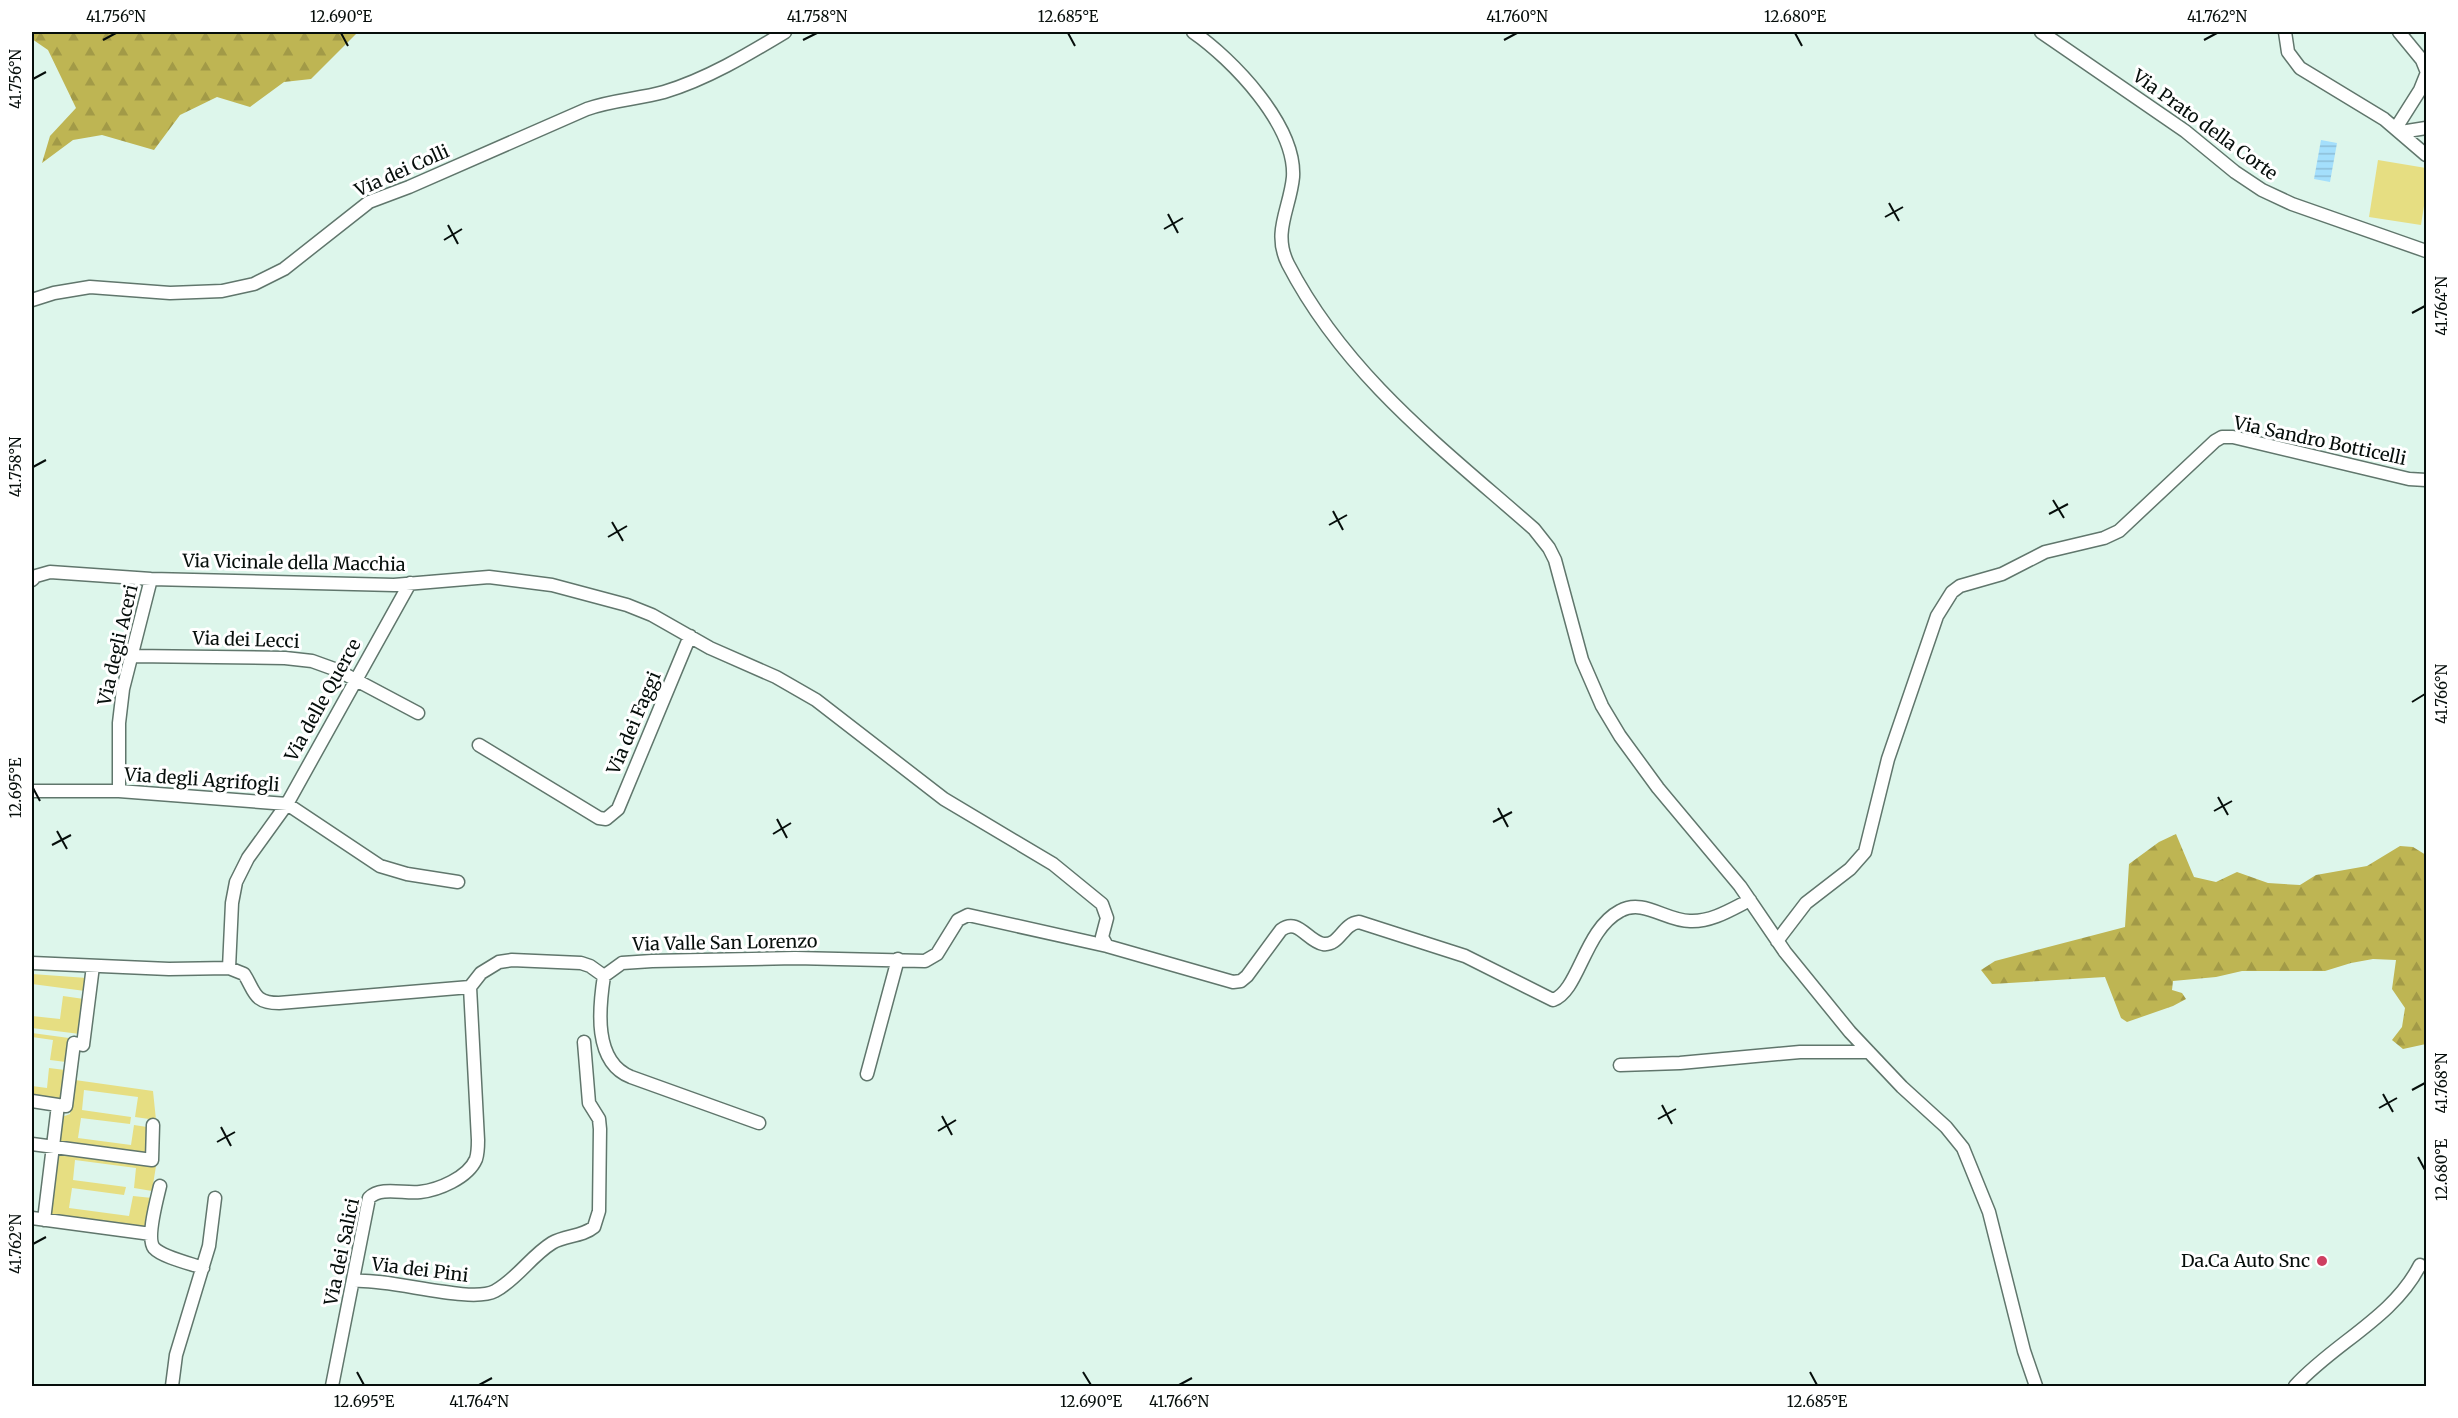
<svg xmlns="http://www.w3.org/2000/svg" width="2458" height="1418" font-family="Merriweather,serif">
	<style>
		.forest { fill: url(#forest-firs) }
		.garden { fill: #e6de82 }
		.water { fill: url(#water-rules) }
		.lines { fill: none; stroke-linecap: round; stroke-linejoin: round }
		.minor-casing { stroke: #60766c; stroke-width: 15 }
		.minor { stroke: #fff; stroke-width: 12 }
		.ticks { fill: none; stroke: #060e0b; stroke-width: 2 }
		.poi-dot { fill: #ce3f61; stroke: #fff; stroke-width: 2 }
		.labels { text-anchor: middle; stroke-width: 6; stroke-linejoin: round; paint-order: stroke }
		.street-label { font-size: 18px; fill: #060e0b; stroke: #fff }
		.poi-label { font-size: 18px; fill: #060e0b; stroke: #fff; text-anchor: end }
		.neatline { fill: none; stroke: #060e0b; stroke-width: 2 }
		.ticks-label { font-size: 15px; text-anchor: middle; fill: #060e0b }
	</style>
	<defs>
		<pattern id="forest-firs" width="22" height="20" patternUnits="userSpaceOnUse" patternTransform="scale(1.5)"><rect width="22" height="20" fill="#beb553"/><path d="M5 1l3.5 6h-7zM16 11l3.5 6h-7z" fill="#a29a47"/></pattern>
		<pattern id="water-rules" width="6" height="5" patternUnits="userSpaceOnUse" patternTransform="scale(1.5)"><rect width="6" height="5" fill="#a4dffc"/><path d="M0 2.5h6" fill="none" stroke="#8cbed7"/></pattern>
	</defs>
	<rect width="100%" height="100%" fill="#ddf6eb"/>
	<path class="forest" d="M 32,32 L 358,32 L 311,79 L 284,82 L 250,107 L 217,97 L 180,115 L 154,150 L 102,135 L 73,140 L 42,163 L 50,136 L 76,108 L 48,50 L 32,39 Z
		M 2176,834 L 2194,877 L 2216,882 L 2237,872 L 2268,883 L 2300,885 L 2316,875 L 2367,866 L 2400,846 L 2413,847 L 2426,855 L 2426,1044 L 2403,1049 L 2392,1040 L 2402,1027 L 2405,1008 L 2392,989 L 2396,960 L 2373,959 L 2351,963 L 2325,971 L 2242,971 L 2216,977 L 2173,981 L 2172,990 L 2182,993 L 2186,999 L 2173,1006 L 2127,1022 L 2121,1018 L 2105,977 L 1992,984 L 1981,970 L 1995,961 L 2125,927 L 2129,864 L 2159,842 Z"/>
	<path class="garden" d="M 2378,160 L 2426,168 L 2426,193 L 2421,225 L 2369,217 Z
		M 32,974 L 87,978 L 85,991 L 32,984 Z
		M 63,996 L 84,999 L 80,1034 L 32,1028 L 32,1016 L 60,1019 Z
		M 32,1033 L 69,1038 L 66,1062 L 50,1060 L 53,1040 L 32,1037 Z
		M 49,1068 L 65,1070 L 61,1100 L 32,1096 L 32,1086 L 47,1088 Z
		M 75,1080 L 153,1091 L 156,1120 L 135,1117 L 138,1097 L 84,1090 L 82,1110 L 131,1117 L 130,1124 L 81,1118 L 78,1138 L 131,1145 L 134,1125 L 147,1127 L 148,1154 L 59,1144 L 62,1117 L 70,1114 Z
		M 58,1153 L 156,1166 L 152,1191 L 134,1188 L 136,1168 L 75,1160 L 73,1180 L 126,1187 L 124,1195 L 72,1188 L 69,1208 L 129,1216 L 133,1196 L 152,1198 L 148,1229 L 50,1216 Z"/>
	<path class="water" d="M 2321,140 L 2337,143 L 2330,182 L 2314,179 Z"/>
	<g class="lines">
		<g class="minor-casing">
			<path id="minor" d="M 1193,32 C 1232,59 1296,125 1293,177 C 1290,209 1272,232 1288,264 C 1346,376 1442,448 1534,529 L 1549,548 L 1555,560 L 1582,660 L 1602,706 L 1620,736 L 1658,788 L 1740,886 L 1785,952 L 1850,1032 L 1902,1087 L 1946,1127 L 1963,1148 L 1989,1212 L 2024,1351 L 2036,1386
				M 2041,32 L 2185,131 L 2235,172 L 2262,190 L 2292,204 L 2426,251
				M 2285,32 L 2288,52 L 2300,68 L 2384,119 L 2426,155
				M 2399,32 L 2422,60 L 2426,70
				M 2396,128 L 2420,90 L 2426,75
				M 2401,132 L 2426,128
				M 32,300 L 54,293 L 90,287 L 170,293 L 222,291 L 254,284 L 284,269 L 369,202 L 409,187 L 587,109 C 612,100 639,99 664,92 C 707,79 747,55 785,32
				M 32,580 L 36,576 L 50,572 L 151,579 L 394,585 L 489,577 L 552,585 L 627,605 L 652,615 L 710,648 L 776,677 L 816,700 L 944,799 L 1053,864 L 1102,904 L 1107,918 L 1102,937 L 1107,946 L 1233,982 L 1241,981 L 1247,976 L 1281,930 C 1298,917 1307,941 1323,944 C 1340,946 1342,924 1359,922 L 1465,956 L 1553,1000 C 1579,991 1584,930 1620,911 C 1643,898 1666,921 1690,921 C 1712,922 1732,909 1750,900
				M 132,656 L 285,658 L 312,661 L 337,670 L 418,713
				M 479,745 L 599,818 L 606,819 L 618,809 L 690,636
				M 32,791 L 119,791 L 287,804 L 380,866 L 407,874 L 458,882
				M 119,791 L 119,723 L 123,689 L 151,579
				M 1777,941 L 1806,903 L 1850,869 L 1865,852 L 1888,759 L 1937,616 L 1952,592 L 1960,586 L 2002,574 L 2045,552 L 2104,538 L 2119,531 L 2215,441 L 2222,437 L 2233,437 L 2409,479 L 2426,480
				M 32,963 L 169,969 L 229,968 L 244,974 C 255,991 253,1003 279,1003 L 470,987 L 481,973 L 499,962 L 512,960 L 581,963 L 590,966 L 604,976 L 622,963 L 652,961 L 795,958 L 925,961 L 937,954 L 958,920 L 968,915 L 1107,946
				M 229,968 L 232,903 L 236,882 L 248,858 L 287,804 L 410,583
				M 604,976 C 599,1008 593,1062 631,1077 L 759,1123
				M 1620,1065 L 1680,1063 L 1800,1052 L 1869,1052
				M 867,1074 L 898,959
				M 32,1101 L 58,1105
				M 32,1144 L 152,1160 L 153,1125
				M 160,1186 C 157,1199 146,1238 154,1248 C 162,1257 192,1264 203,1268
				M 32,1218 L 151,1234
				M 44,1220 L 58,1105 L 66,1106 L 74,1043 L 83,1045 L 93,966
				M 354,1281 C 389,1278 471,1304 495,1291 C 517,1279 531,1256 552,1243 C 565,1235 582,1237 594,1227 L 599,1211 L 600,1129 L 599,1119 L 589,1103 L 584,1042
				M 172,1386 L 176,1355 L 209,1246 L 215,1198
				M 332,1386 L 369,1198 C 381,1186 404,1194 420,1192 C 438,1190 468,1178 476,1159 C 478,1153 478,1147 478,1140 L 470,987
				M 2295,1386 C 2334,1343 2393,1318 2420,1265"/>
		</g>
		<use href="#minor" class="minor"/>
	</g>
	<path class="ticks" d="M 341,33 L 348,46M 1068,33 L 1075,46M 1795,33 L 1802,46M 103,40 L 116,33M 803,40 L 817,33M 1504,40 L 1517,33M 2204,40 L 2217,33M 33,79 L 46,72M 1889,203 L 1899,221M 1168,214 L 1178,233M 1885,217 L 1903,207M 448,225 L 458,244M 1164,229 L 1183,218M 444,240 L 462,229M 2412,313 L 2425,306M 33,467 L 46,460M 2053,500 L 2064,518M 1333,511 L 1343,530M 2049,514 L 2068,504M 612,522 L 623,541M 1329,525 L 1347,515M 608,537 L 627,526M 2412,702 L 2425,694M 33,788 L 40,801M 2218,797 L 2228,815M 1498,808 L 1508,827M 2214,811 L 2232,801M 777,819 L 787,838M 1493,822 L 1512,812M 57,831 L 67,849M 773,834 L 791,823M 52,845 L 71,835M 2412,1090 L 2425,1083M 2383,1094 L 2393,1112M 1662,1105 L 1672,1124M 2379,1108 L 2397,1098M 942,1116 L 952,1135M 1658,1119 L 1676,1109M 221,1127 L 231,1146M 938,1131 L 956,1120M 217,1142 L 235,1132M 2418,1157 L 2425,1170M 33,1244 L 46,1237M 357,1372 L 364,1385M 1083,1372 L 1091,1385M 1810,1372 L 1817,1385M 479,1385 L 492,1378M 1179,1385 L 1192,1378"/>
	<circle class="poi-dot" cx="2322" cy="1261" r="6"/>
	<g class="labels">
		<g class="street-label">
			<text transform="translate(2205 125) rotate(36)" y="6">Via Prato della Corte</text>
			<text transform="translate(402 171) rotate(-24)" y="6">Via dei Colli</text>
			<text transform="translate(2320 441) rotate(12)" y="6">Via Sandro Botticelli</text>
			<text transform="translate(294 563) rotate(1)" y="6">Via Vicinale della Macchia</text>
			<text transform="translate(246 640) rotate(2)" y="6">Via dei Lecci</text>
			<text transform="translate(118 645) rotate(-77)" y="6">Via degli Aceri</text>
			<text transform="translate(323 700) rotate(-61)" y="6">Via delle Querce</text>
			<text transform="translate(634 723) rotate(-67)" y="6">Via dei Faggi</text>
			<text transform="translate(202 780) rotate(4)" y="6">Via degli Agrifogli</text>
			<text transform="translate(725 943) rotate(-1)" y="6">Via Valle San Lorenzo</text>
			<text transform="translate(342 1252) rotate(-78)" y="6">Via dei Salici</text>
			<text transform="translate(420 1270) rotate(7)" y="6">Via dei Pini</text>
		</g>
		<g class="poi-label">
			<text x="2310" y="1267">Da.Ca Auto Snc</text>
		</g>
	</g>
	<rect width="2458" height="1418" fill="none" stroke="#ffffff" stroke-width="66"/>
	<rect x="33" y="33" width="2392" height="1352" class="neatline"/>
	<g class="ticks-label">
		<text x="116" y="22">41.756°N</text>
		<text x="341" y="22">12.690°E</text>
		<text x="817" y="22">41.758°N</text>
		<text x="1068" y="22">12.685°E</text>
		<text x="1517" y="22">41.760°N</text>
		<text x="1795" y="22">12.680°E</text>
		<text x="2217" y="22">41.762°N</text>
		<text transform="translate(16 79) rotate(-90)" y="5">41.756°N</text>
		<text transform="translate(2442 306) rotate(-90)" y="5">41.764°N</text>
		<text transform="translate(16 467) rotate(-90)" y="5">41.758°N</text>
		<text transform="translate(2442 694) rotate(-90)" y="5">41.766°N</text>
		<text transform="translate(16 788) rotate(-90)" y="5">12.695°E</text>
		<text transform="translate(2442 1083) rotate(-90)" y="5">41.768°N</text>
		<text transform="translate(2442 1170) rotate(-90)" y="5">12.680°E</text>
		<text transform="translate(16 1244) rotate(-90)" y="5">41.762°N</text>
		<text x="364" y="1407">12.695°E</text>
		<text x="479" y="1407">41.764°N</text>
		<text x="1091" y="1407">12.690°E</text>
		<text x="1179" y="1407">41.766°N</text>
		<text x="1817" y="1407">12.685°E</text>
	</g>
</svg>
